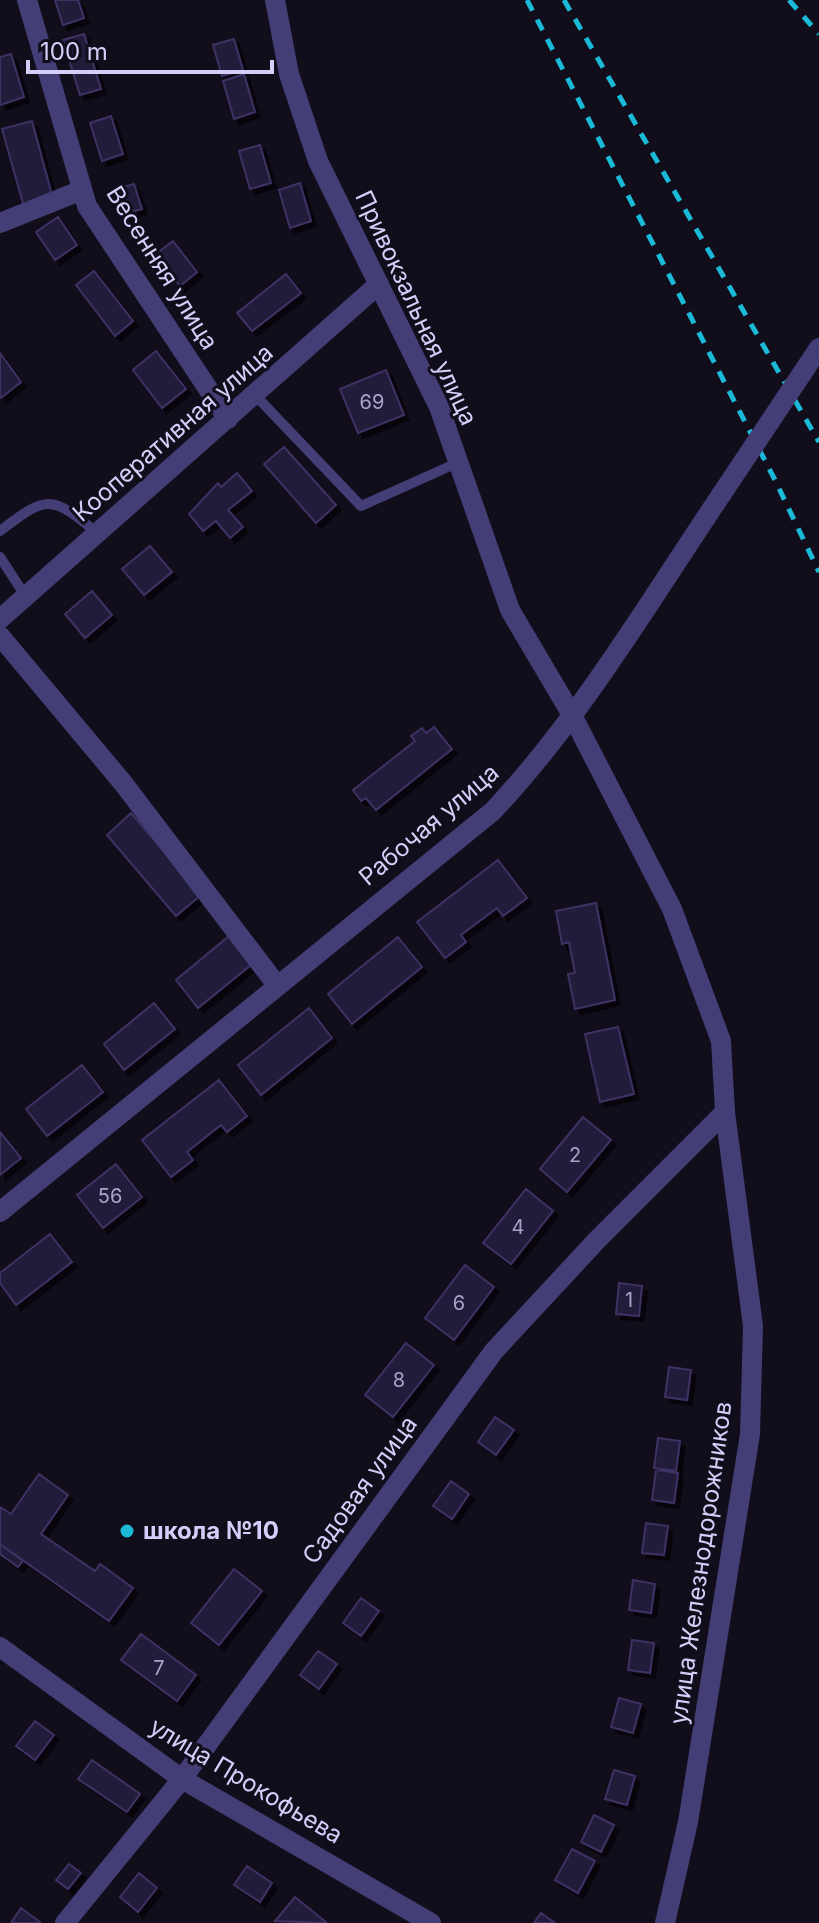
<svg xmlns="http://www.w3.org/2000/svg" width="819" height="1923" font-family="Inter,sans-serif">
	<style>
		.building { fill: #241c3a; stroke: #3e3163; stroke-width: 2; filter: url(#shadow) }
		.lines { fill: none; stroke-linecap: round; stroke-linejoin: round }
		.service { stroke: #433e75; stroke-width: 10 }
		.minor { stroke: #433e75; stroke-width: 20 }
		.tertiary { stroke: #433e75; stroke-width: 20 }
		.rail { stroke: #1bb9d8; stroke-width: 5; stroke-dasharray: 12 10; stroke-linecap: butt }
		.tertiary-bridge { stroke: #433e75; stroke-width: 20 }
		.poi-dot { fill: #1bb9d8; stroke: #110d1b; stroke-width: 3 }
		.labels { text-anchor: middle; stroke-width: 6; stroke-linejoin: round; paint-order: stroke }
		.number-label { font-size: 20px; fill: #a9a2c9 }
		.street-label { font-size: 24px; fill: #d5cef9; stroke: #110d1b }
		.poi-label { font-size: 24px; font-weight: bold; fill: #d5cef9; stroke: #110d1b; text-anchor: start }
	</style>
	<defs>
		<filter id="shadow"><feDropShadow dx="5" dy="5" stdDeviation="0" flood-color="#0009"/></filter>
	</defs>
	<rect width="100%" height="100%" fill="#110d1b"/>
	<path class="building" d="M 55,0 L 78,0 L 84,18 L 63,25 Z
		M 84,34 L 101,89 L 80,95 L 63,40 Z
		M 234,39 L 243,70 L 222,76 L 213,45 Z
		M 11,54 L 24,97 L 0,105 L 0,57 Z
		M 244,74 L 255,112 L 234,119 L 223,81 Z
		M 111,116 L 123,154 L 102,161 L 90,123 Z
		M 32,121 L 53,199 L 24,207 L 2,129 Z
		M 260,145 L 271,183 L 250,189 L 239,151 Z
		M 300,183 L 311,221 L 290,228 L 279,190 Z
		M 134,184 L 142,209 L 125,214 L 117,189 Z
		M 58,217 L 77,245 L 55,260 L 36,232 Z
		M 173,241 L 197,272 L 180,286 L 156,254 Z
		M 94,271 L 133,321 L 115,336 L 76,285 Z
		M 286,274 L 301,293 L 252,331 L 237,313 Z
		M 156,351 L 186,389 L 162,408 L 133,370 Z
		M 0,353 L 21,382 L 1,398 L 0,397 Z
		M 386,370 L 404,415 L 358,433 L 340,389 Z
		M 284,447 L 336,505 L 316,523 L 264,464 Z
		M 237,473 L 252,491 L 228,510 L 243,527 L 230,538 L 216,521 L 203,531 L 189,514 L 218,483 L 221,487 Z
		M 150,546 L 172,572 L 144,595 L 122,569 Z
		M 92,591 L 112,615 L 85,638 L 65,614 Z
		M 434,727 L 452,749 L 376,810 L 366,798 L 361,801 L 353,790 L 415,741 L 411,736 L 422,728 L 426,733 Z
		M 131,813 L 201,895 L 176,916 L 107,835 Z
		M 498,860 L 527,898 L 503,916 L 497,908 L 461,935 L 466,942 L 445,958 L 417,922 Z
		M 596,903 L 615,1000 L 575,1009 L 568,974 L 575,973 L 569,942 L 562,944 L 556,911 Z
		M 229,936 L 252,964 L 198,1008 L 176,980 Z
		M 398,937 L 422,967 L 352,1024 L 328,994 Z
		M 154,1003 L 175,1029 L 124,1070 L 104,1044 Z
		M 309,1008 L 332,1038 L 261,1095 L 238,1065 Z
		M 618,1027 L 634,1094 L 600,1102 L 585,1034 Z
		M 82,1065 L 103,1092 L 47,1136 L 26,1109 Z
		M 219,1080 L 247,1116 L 227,1132 L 221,1125 L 187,1152 L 193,1160 L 171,1177 L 142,1140 Z
		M 583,1117 L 611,1140 L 567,1192 L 540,1169 Z
		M 0,1132 L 21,1158 L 0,1175 Z
		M 116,1164 L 142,1197 L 103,1228 L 77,1195 Z
		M 526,1189 L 553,1211 L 511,1264 L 483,1243 Z
		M 50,1234 L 72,1262 L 16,1305 L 0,1283 L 0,1273 Z
		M 465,1265 L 494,1287 L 454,1340 L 425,1318 Z
		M 619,1283 L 642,1286 L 639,1316 L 616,1314 Z
		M 406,1343 L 434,1365 L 393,1417 L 365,1395 Z
		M 669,1367 L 691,1370 L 687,1400 L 665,1397 Z
		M 495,1417 L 514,1430 L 496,1455 L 478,1442 Z
		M 658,1438 L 680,1441 L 676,1471 L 654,1468 Z
		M 656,1470 L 678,1473 L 674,1503 L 652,1500 Z
		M 39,1474 L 68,1495 L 41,1534 L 95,1571 L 100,1564 L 133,1588 L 109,1621 L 0,1544 L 0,1507 L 11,1514 Z
		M 451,1481 L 469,1494 L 452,1519 L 433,1506 Z
		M 646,1523 L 668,1526 L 664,1555 L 642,1553 Z
		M 0,1544 L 23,1561 L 18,1567 L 0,1554 Z
		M 234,1569 L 262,1591 L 219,1645 L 191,1623 Z
		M 633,1580 L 655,1584 L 651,1613 L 629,1610 Z
		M 361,1598 L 379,1611 L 361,1636 L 343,1623 Z
		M 141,1634 L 196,1675 L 177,1701 L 121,1660 Z
		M 632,1640 L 654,1643 L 650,1673 L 628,1670 Z
		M 318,1651 L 337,1664 L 319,1689 L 300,1675 Z
		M 619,1698 L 641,1704 L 633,1733 L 611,1727 Z
		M 35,1721 L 54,1735 L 35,1760 L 16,1746 Z
		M 92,1760 L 140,1794 L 127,1812 L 78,1779 Z
		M 614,1770 L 635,1776 L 627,1805 L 605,1799 Z
		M 594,1815 L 614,1825 L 601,1852 L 581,1842 Z
		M 572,1849 L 595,1861 L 578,1893 L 555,1880 Z
		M 69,1864 L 81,1873 L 68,1889 L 56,1880 Z
		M 247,1866 L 272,1883 L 260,1902 L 234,1885 Z
		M 139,1873 L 157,1888 L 138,1912 L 120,1897 Z
		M 295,1897 L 327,1923 L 275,1921 Z
		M 21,1908 L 40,1922 L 39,1923 L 11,1923 Z
		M 541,1913 L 555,1923 L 534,1923 Z"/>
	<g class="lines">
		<path class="service" d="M 256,396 L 361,506 L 457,463
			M 0,531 C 47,495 51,494 98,534
			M 0,557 L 26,597"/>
		<path class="minor" d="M 27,0 L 87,206 L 228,419
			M 275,0 L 289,74 L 318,161 L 439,407 L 510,610 L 572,715
			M 0,223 L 82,190
			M 0,619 L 379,284
			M 0,636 L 123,783 L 276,984
			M 0,1647 L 182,1779 L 431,1923
			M 65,1923 L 182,1779 L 494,1351 L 597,1240 L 725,1112"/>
		<path class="tertiary" d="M 572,715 L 672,909 L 721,1041 L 725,1112 L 753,1326 L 750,1434 L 688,1822 L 665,1923
			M 0,1212 L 493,811 C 582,716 649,602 721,495"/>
		<path class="rail" d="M 527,0 L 775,480 L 819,572
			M 564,0 L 819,442
			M 789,0 L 819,34"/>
		<path class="tertiary-bridge" d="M 721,495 L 819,348"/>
	</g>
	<circle class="poi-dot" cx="127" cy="1531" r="8"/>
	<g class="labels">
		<g class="number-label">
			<text x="372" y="409">69</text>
			<text x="575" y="1162">2</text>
			<text x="110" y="1203">56</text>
			<text x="518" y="1234">4</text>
			<text x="629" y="1307">1</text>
			<text x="459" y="1310">6</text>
			<text x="399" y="1387">8</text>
			<text x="159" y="1675">7</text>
		</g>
		<g class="street-label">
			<text transform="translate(162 268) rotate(58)" y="8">Весенняя улица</text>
			<text transform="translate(416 308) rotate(65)" y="8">Привокзальная улица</text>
			<text transform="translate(173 433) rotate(-41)" y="8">Кооперативная улица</text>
			<text transform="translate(429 825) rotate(-40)" y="8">Рабочая улица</text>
			<text transform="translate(360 1490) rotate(-54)" y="8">Садовая улица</text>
			<text transform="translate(701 1563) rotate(-82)" y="8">улица Железнодорожников</text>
			<text transform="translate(246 1781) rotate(31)" y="8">улица Прокофьева</text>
		</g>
		<g class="poi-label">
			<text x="143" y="1539">школа №10</text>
		</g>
	</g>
	<path d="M28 60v12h244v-12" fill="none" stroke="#d5cef9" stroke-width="4"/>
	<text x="40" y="60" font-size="24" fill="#d5cef9" stroke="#110d1b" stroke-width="6" paint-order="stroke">100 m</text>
</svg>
